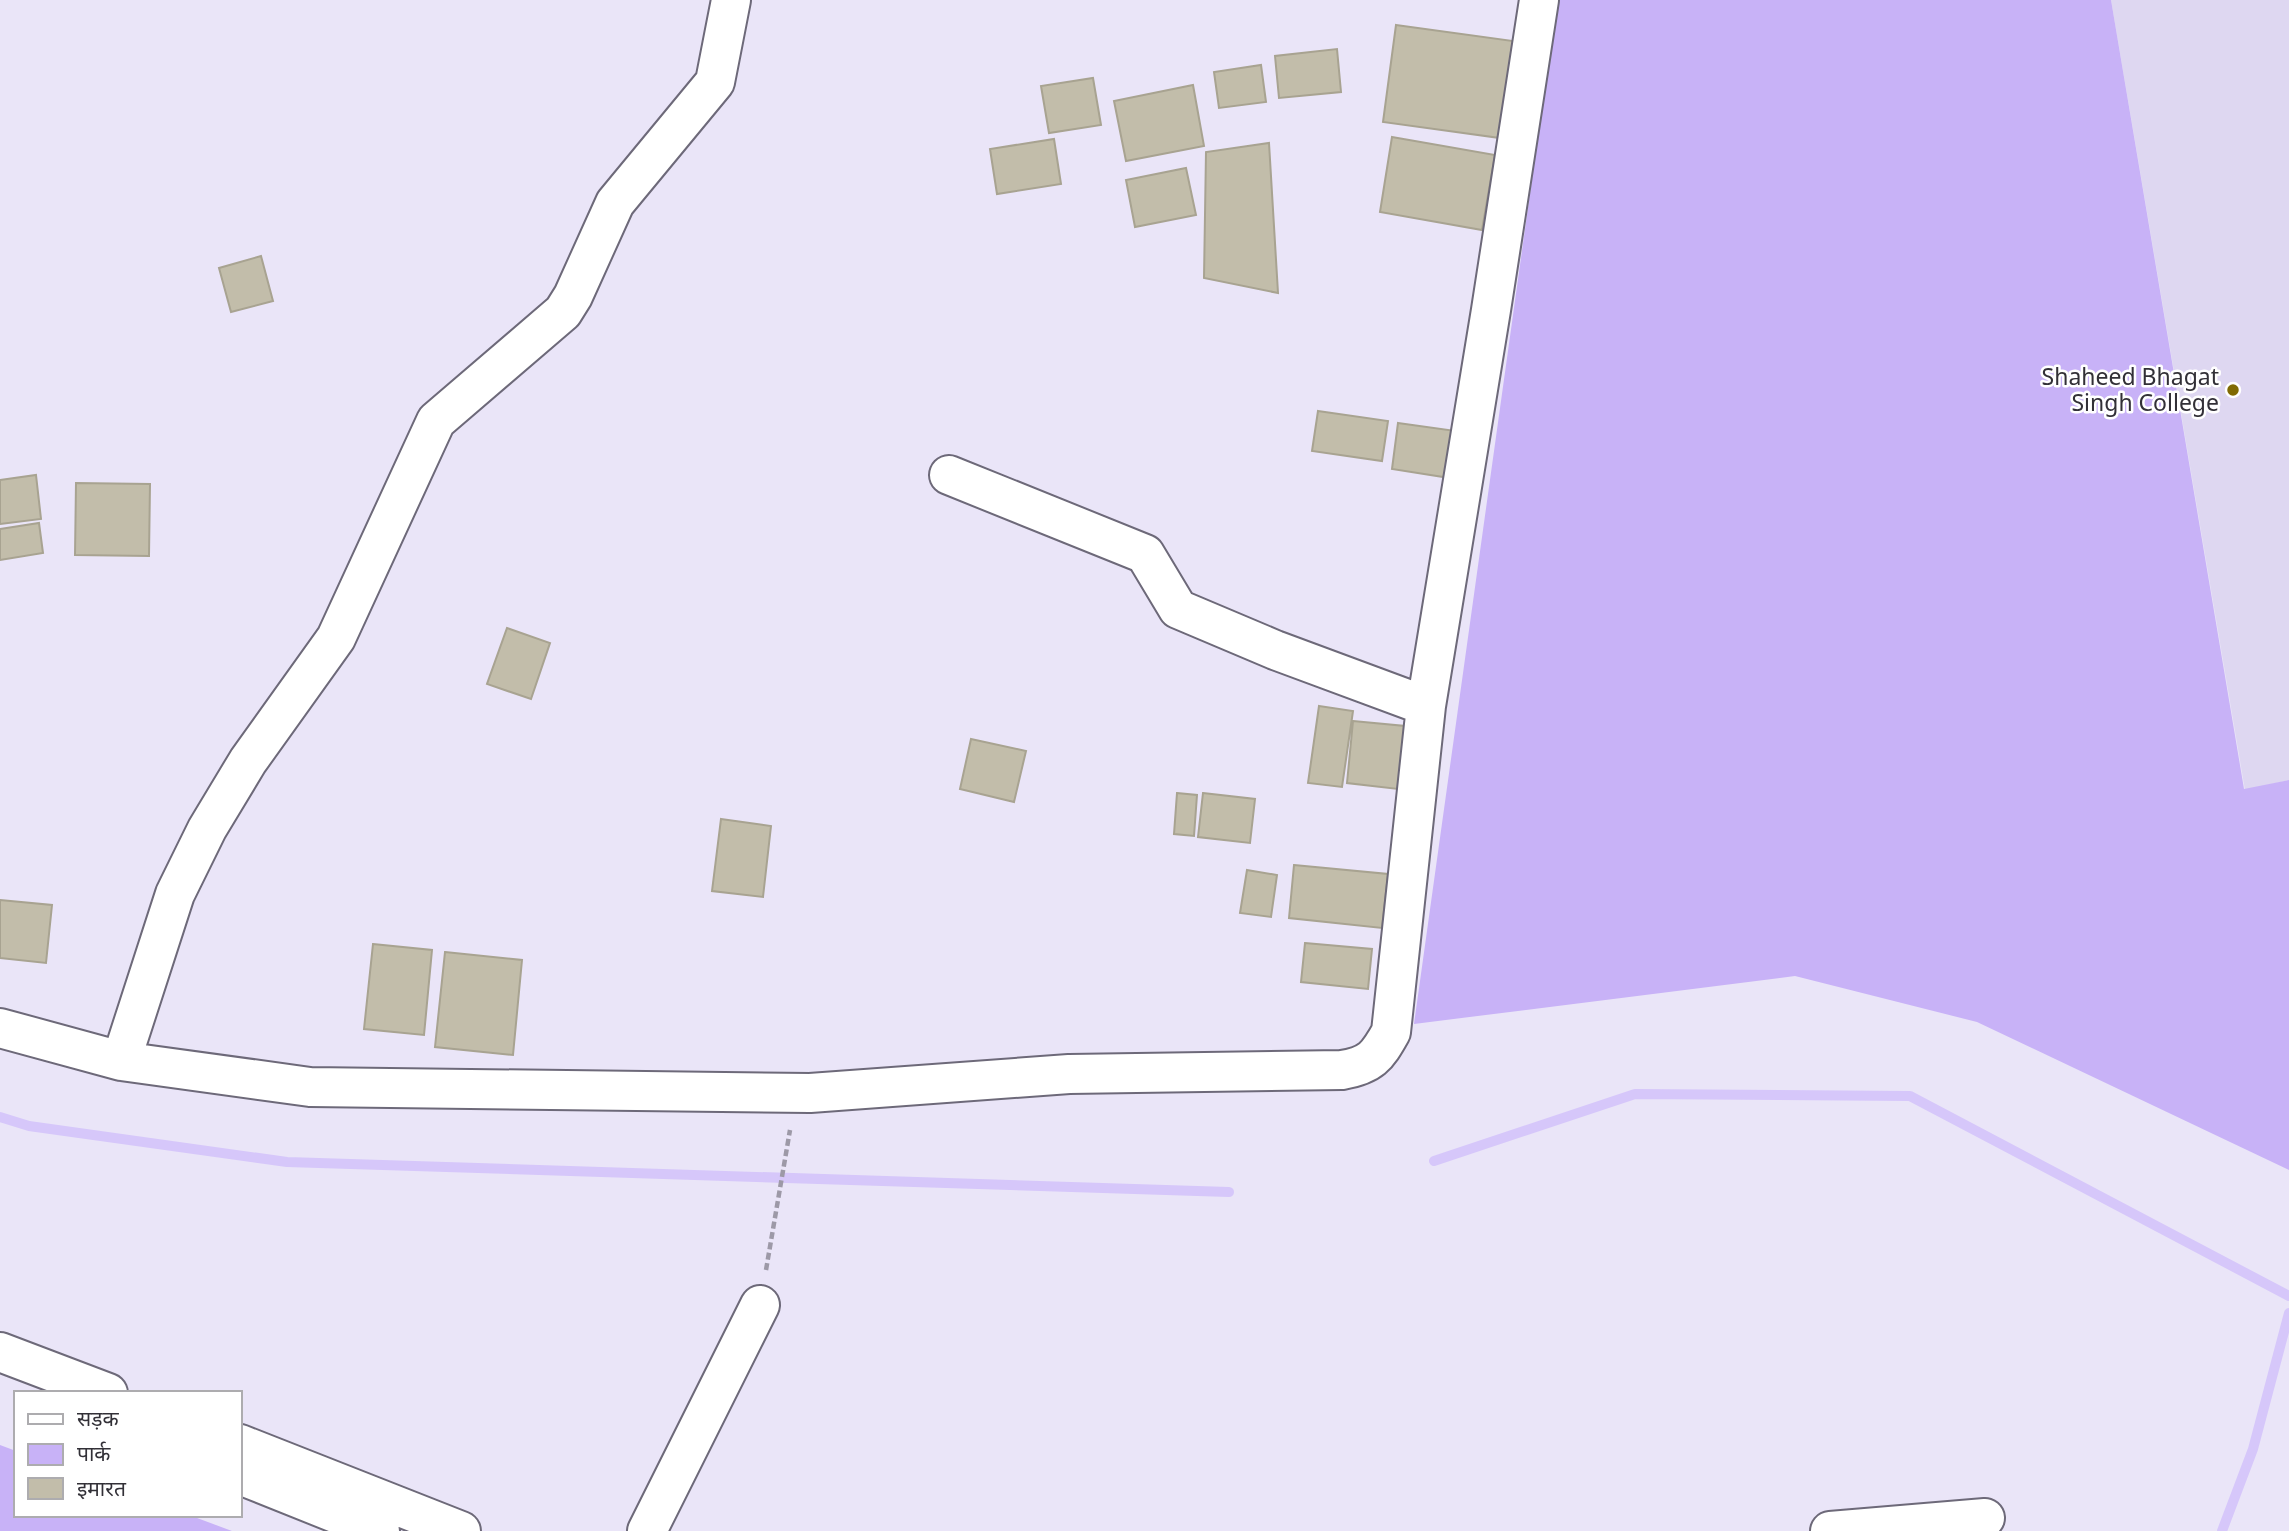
<svg xmlns="http://www.w3.org/2000/svg" width="2289" height="1531" font-family="'Noto Sans','Noto Sans Devanagari',sans-serif">
	<style>
		.built { fill: #ded7f1 }
		.green { fill: #c8b2f7 }
		.lines { fill: none; stroke-linecap: round; stroke-linejoin: round }
		.stream { stroke: #d6c7fa; stroke-width: 10 }
		.building { fill: #c2bdaa; stroke: #a8a391; stroke-width: 2 }
		.minor-casing { stroke: #6d6979; stroke-width: 42 }
		.path { stroke: #9d99a7; stroke-width: 4.5; stroke-dasharray: 7 3.5; stroke-linecap: butt }
		.minor { stroke: #fff; stroke-width: 38 }
		.poi-dot { fill: #806a03; stroke: #fff; stroke-width: 2.5 }
		.labels { text-anchor: middle; stroke-width: 5; stroke-linejoin: round; paint-order: stroke }
		.poi-label { font-size: 23px; fill: #323037; stroke: #fff; text-anchor: end }
	</style>
	<rect width="100%" height="100%" fill="#eae5f8"/>
	<path class="built" d="M 2111,0 L 2289,0 L 2289,780 L 2245,790 Z"/>
	<path class="green" d="M 1557,0 L 2111,0 L 2244,789 L 2289,780 L 2289,1170 L 1977,1022 L 1795,976 L 1414,1024 Z
		M 0,1445 L 16,1451 L 16,1515 L 189,1515 L 232,1531 L 0,1531 Z"/>
	<g class="lines">
		<path class="stream" d="M 0,1117 L 29,1126 L 287,1162 L 1229,1192
			M 1434,1161 L 1635,1094 L 1910,1096 L 2289,1296
			M 2222,1531 L 2253,1449 L 2289,1313"/>
	</g>
	<path class="building" d="M 1396,25 L 1513,41 L 1500,138 L 1383,122 Z
		M 1337,49 L 1341,92 L 1279,98 L 1275,56 Z
		M 1261,65 L 1266,102 L 1219,108 L 1214,72 Z
		M 1093,78 L 1101,125 L 1049,133 L 1041,86 Z
		M 1193,85 L 1204,146 L 1126,161 L 1114,101 Z
		M 1392,137 L 1495,155 L 1482,230 L 1380,212 Z
		M 1054,139 L 1061,184 L 997,194 L 990,149 Z
		M 1269,143 L 1278,293 L 1204,278 L 1206,152 Z
		M 1186,168 L 1196,215 L 1135,227 L 1126,180 Z
		M 261,256 L 273,301 L 231,312 L 219,268 Z
		M 1318,411 L 1388,421 L 1382,461 L 1312,451 Z
		M 1398,423 L 1463,432 L 1456,479 L 1392,469 Z
		M 36,475 L 41,519 L 0,524 L 0,480 Z
		M 76,483 L 150,484 L 149,556 L 75,555 Z
		M 39,523 L 43,553 L 0,560 L 0,529 Z
		M 507,628 L 550,643 L 531,699 L 487,684 Z
		M 1319,706 L 1353,711 L 1342,787 L 1308,783 Z
		M 1353,721 L 1405,726 L 1398,789 L 1347,783 Z
		M 971,739 L 1026,751 L 1014,802 L 960,789 Z
		M 1177,793 L 1197,795 L 1194,836 L 1174,834 Z
		M 1203,793 L 1255,799 L 1250,843 L 1198,837 Z
		M 721,819 L 771,826 L 763,897 L 712,891 Z
		M 1294,865 L 1388,874 L 1382,928 L 1289,918 Z
		M 1247,870 L 1277,875 L 1271,917 L 1240,913 Z
		M 0,900 L 52,905 L 46,963 L 0,958 Z
		M 1305,943 L 1372,949 L 1368,989 L 1301,982 Z
		M 373,944 L 432,950 L 424,1035 L 364,1029 Z
		M 445,952 L 522,960 L 513,1055 L 435,1047 Z"/>
	<g class="lines">
		<g class="minor-casing">
			<path id="minor" d="M 949,475 L 1145,554 L 1178,609 L 1275,650 L 1426,706
				M 0,1028 L 121,1061 L 310,1087 L 810,1093 L 1069,1074 L 1342,1070 C 1371,1065 1377,1057 1391,1032 L 1426,706 L 1491,310 L 1539,0
				M 121,1061 L 175,894 L 207,829 L 248,761 L 336,638 L 436,421 L 563,312 L 573,296 L 615,203 L 715,82 L 731,0
				M 0,1352 L 108,1393
				M 240,1444 L 461,1531
				M 240,1475 L 380,1531
				M 647,1531 L 760,1305
				M 1830,1531 L 1985,1518"/>
		</g>
		<path class="path" d="M 766,1270 L 790,1130"/>
		<use href="#minor" class="minor"/>
	</g>
	<circle class="poi-dot" cx="2233" cy="390" r="7"/>
	<g class="labels">
		<g class="poi-label">
			<text x="2219" y="385">Shaheed Bhagat<tspan x="2219" dy="26">Singh College</tspan></text>
		</g>
	</g>
	<rect x="14" y="1391" width="228" height="126" fill="#ffffff" stroke="#adacaf" stroke-width="2"/>
	<rect x="28" y="1414" width="35" height="10" fill="#ffffff" stroke="#adacaf" stroke-width="2"/>
	<text x="77" y="1426" font-size="21" fill="#323037">सड़क</text>
	<rect x="28" y="1444" width="35" height="21" fill="#c8b2f7" stroke="#adacaf" stroke-width="2"/>
	<text x="77" y="1461" font-size="21" fill="#323037">पार्क</text>
	<rect x="28" y="1478" width="35" height="21" fill="#c2bdaa" stroke="#adacaf" stroke-width="2"/>
	<text x="77" y="1496" font-size="21" fill="#323037">इमारत</text>
</svg>
